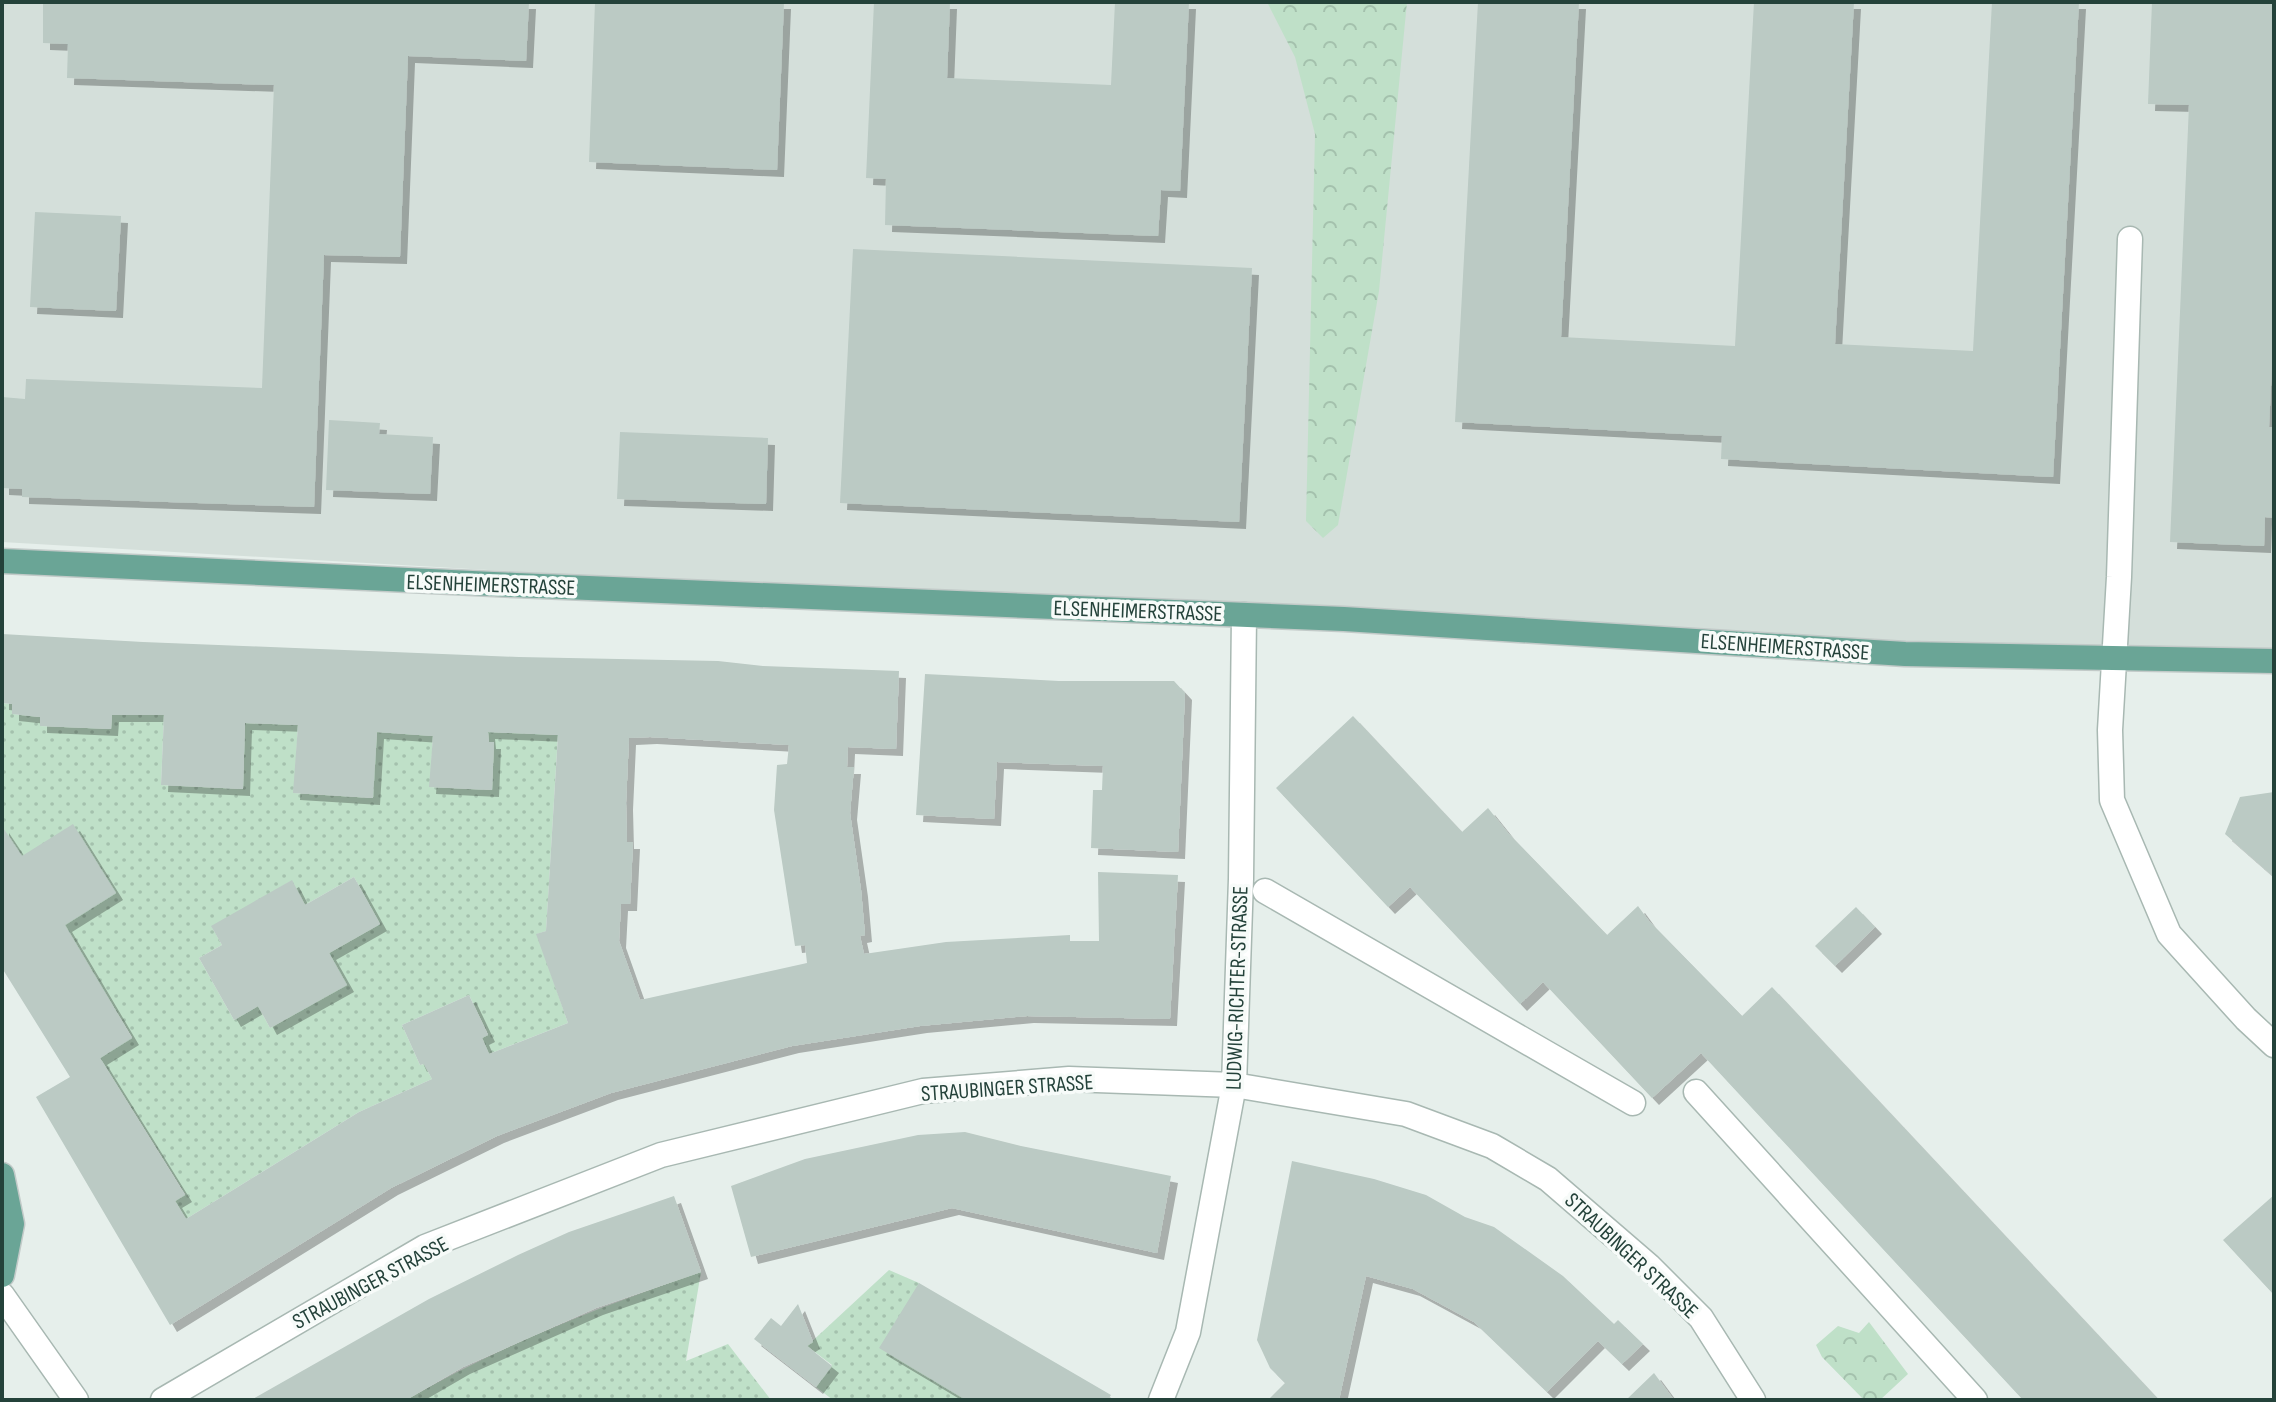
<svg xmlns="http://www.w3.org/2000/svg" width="2276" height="1402" font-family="'Sofia Sans Condensed',sans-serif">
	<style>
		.built { fill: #d4dfda }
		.forest { fill: url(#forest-crowns) }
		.garden { fill: url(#garden-dots); fill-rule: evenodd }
		.building { fill: #bbcac4; fill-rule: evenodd; filter: url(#shadow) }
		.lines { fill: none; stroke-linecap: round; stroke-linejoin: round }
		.minor-casing { stroke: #a8b8b2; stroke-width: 27 }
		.major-casing { stroke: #c2cac8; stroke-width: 27 }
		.minor { stroke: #fff; stroke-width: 24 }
		.major { stroke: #6aa596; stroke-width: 24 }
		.labels { text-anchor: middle; stroke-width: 7; stroke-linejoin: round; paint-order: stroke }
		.street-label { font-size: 22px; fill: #24423a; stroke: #f7fbf9 }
	</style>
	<defs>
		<pattern id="forest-crowns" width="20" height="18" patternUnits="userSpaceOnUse" patternTransform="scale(2)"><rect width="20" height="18" fill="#bfe0c8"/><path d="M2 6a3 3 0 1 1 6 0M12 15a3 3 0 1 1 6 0" fill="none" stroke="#a4c1ad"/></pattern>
		<pattern id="garden-dots" width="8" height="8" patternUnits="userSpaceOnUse" patternTransform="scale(2)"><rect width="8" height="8" fill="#bfe0c8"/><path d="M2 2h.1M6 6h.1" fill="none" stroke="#a4c1ad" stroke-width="1.8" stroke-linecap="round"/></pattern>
		<filter id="shadow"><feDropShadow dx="7" dy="7" stdDeviation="0" flood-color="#0004"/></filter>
	</defs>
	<rect width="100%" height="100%" fill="#e6efeb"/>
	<path class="built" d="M 2,2 L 2274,2 L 2274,662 L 1719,641 L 2,542 Z"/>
	<path class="forest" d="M 1267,2 L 1407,2 L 1379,291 L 1338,525 L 1323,538 L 1306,521 L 1315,134 L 1295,57 Z
		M 1869,1322 L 1908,1374 L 1880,1400 L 1864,1400 L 1822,1357 L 1816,1345 L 1838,1326 L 1859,1333 Z"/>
	<path class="garden" d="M 2,703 L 12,704 L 13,714 L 40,717 L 40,726 L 111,729 L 112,715 L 164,715 L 161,785 L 243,789 L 245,723 L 298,725 L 294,793 L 372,798 L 377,732 L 433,736 L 430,787 L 492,790 L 494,743 L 489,742 L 488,732 L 558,735 L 546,931 L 537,934 L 568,1023 L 489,1054 L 482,1038 L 488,1034 L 469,995 L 402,1025 L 420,1065 L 424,1064 L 432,1079 L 359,1112 L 186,1219 L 175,1201 L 185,1194 L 100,1058 L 132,1037 L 2,826 ZM 354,877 L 380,924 L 329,953 L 346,985 L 270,1028 L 258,1006 L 234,1020 L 199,958 L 222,945 L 212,927 L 291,881 L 305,905 Z
		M 889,1270 L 919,1283 L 966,1400 L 833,1400 L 816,1387 L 832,1365 L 807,1346 Z
		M 701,1272 L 686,1361 L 728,1344 L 771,1400 L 406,1400 C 499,1346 599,1307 701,1272 Z"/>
	<path class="building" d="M 43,2 L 529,2 L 526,61 L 408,56 L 400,257 L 324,255 L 314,507 L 22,497 L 22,489 L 2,488 L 2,397 L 25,399 L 26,379 L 262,388 L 274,85 L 67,78 L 68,44 L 43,43 Z
		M 595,2 L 784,2 L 777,170 L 589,162 Z
		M 874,2 L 950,2 L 947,78 L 1111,85 L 1115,2 L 1189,2 L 1180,191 L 1161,190 L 1158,236 L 885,225 L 886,179 L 866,178 Z
		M 1478,2 L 1579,2 L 1561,337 L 1735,346 L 1754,2 L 1854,2 L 1835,344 L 1973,351 L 1992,2 L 2079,2 L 2053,477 L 1721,459 L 1722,436 L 1455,422 Z
		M 2152,2 L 2274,2 L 2274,325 L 2269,427 L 2274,427 L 2274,518 L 2265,517 L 2264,546 L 2170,542 L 2189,105 L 2148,104 Z
		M 35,212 L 121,216 L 116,311 L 30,307 Z
		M 853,249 L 1252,268 L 1239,522 L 840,503 Z
		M 329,420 L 380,423 L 379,434 L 433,437 L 430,494 L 326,490 Z
		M 620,432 L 768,438 L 766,504 L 617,499 Z
		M 2,634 L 143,642 L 519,657 L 718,661 L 763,666 L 899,671 L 896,749 L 848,747 L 847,767 L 854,767 L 850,813 L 861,890 L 865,935 L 860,936 L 864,954 L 946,942 L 1070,935 L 1070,941 L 1099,941 L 1098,872 L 1178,875 L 1170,1019 L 1027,1016 L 920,1026 L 792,1046 L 611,1093 L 497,1136 L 391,1188 L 170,1325 L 36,1097 L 70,1077 L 2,968 L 2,826 L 22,856 L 73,824 L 116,893 L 65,925 L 132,1038 L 100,1058 L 185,1195 L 175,1201 L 186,1219 L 359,1112 L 432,1079 L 424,1064 L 420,1065 L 402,1025 L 469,995 L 488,1035 L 482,1038 L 489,1054 L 568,1023 L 536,934 L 546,931 L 558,735 L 488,732 L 489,742 L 494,742 L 492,790 L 429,787 L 433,736 L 377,732 L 373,798 L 293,793 L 298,725 L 245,723 L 243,789 L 161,785 L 164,715 L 112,715 L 111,729 L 40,726 L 40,717 L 12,714 L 12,704 L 2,703 ZM 650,737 L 789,745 L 787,764 L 777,765 L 774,810 L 795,946 L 805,945 L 807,963 L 640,1000 L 619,941 L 621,904 L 630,904 L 633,842 L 627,842 L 626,803 L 629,738 Z
		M 925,674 L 1059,681 L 1174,681 L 1185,693 L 1178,852 L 1091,848 L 1093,790 L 1102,790 L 1103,766 L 997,762 L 994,819 L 916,815 Z
		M 1353,716 L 1462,832 L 1488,808 L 1508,833 L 1607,935 L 1638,906 L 1649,921 L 1742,1016 L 1772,987 L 2159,1400 L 2023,1400 L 1701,1053 L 1652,1098 L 1543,982 L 1520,1004 L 1410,887 L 1388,907 L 1276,788 Z
		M 2274,792 L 2274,877 L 2225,834 L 2240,797 Z
		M 354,877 L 380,924 L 329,953 L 347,985 L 270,1028 L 258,1006 L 234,1020 L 199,958 L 222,945 L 211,926 L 292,880 L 305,905 Z
		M 1856,907 L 1875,927 L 1835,966 L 1815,946 Z
		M 965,1132 L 1021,1146 L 1171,1176 L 1157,1253 L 952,1208 L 751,1257 L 731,1186 L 805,1159 L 918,1135 Z
		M 1292,1161 L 1374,1179 L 1426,1195 L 1465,1217 L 1494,1227 L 1563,1276 L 1614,1324 L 1618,1320 L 1643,1344 L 1622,1364 L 1598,1341 L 1547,1392 L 1474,1322 L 1413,1289 L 1366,1276 L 1339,1400 L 1268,1400 L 1285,1383 L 1270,1368 L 1257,1340 Z
		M 2274,1195 L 2274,1295 L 2223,1240 Z
		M 674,1196 L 701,1272 L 596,1308 L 463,1367 L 406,1400 L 251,1400 L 429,1299 L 518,1255 L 569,1232 Z
		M 919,1283 L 1111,1395 L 1108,1400 L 966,1400 L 879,1348 Z
		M 798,1304 L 813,1342 L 807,1346 L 832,1366 L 816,1387 L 754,1339 L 771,1318 L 781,1326 Z
		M 1654,1373 L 1674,1400 L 1626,1400 Z"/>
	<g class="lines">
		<g class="minor-casing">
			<path id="minor" d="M 2130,239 L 2119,577 L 2110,730 L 2112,800 L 2169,934 L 2246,1019 L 2274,1045
				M 1265,891 L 1633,1103
				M 1696,1092 L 1975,1400
				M 2,1295 L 76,1400
				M 163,1400 L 425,1247 L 661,1155 L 923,1091 L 1069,1079 L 1234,1085 L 1406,1114 L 1492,1146 L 1548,1179 L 1649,1266 L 1701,1318 L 1753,1400
				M 1161,1400 L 1188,1332 L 1234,1085 L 1241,879 L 1244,615"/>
		</g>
		<g class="major-casing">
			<path id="major" d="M 2,561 L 516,585 L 1344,619 L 1905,654 L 2274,661
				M 2,1175 L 12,1224 L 2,1275"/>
		</g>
		<use href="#minor" class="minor"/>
		<use href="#major" class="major"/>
	</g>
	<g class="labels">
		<g class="street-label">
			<text transform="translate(491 584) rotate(2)" y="8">ELSENHEIMERSTRASSE</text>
			<text transform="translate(1138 610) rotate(2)" y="8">ELSENHEIMERSTRASSE</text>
			<text transform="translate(1785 646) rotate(4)" y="8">ELSENHEIMERSTRASSE</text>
			<text transform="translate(1236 988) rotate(-88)" y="8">LUDWIG-RICHTER-STRASSE</text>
			<text transform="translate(1007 1087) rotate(-4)" y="8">STRAUBINGER STRASSE</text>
			<text transform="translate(1632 1255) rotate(43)" y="8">STRAUBINGER STRASSE</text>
			<text transform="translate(370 1282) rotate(-28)" y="8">STRAUBINGER STRASSE</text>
		</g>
	</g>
	<rect width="2276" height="1402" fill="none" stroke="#24423a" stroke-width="8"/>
</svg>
